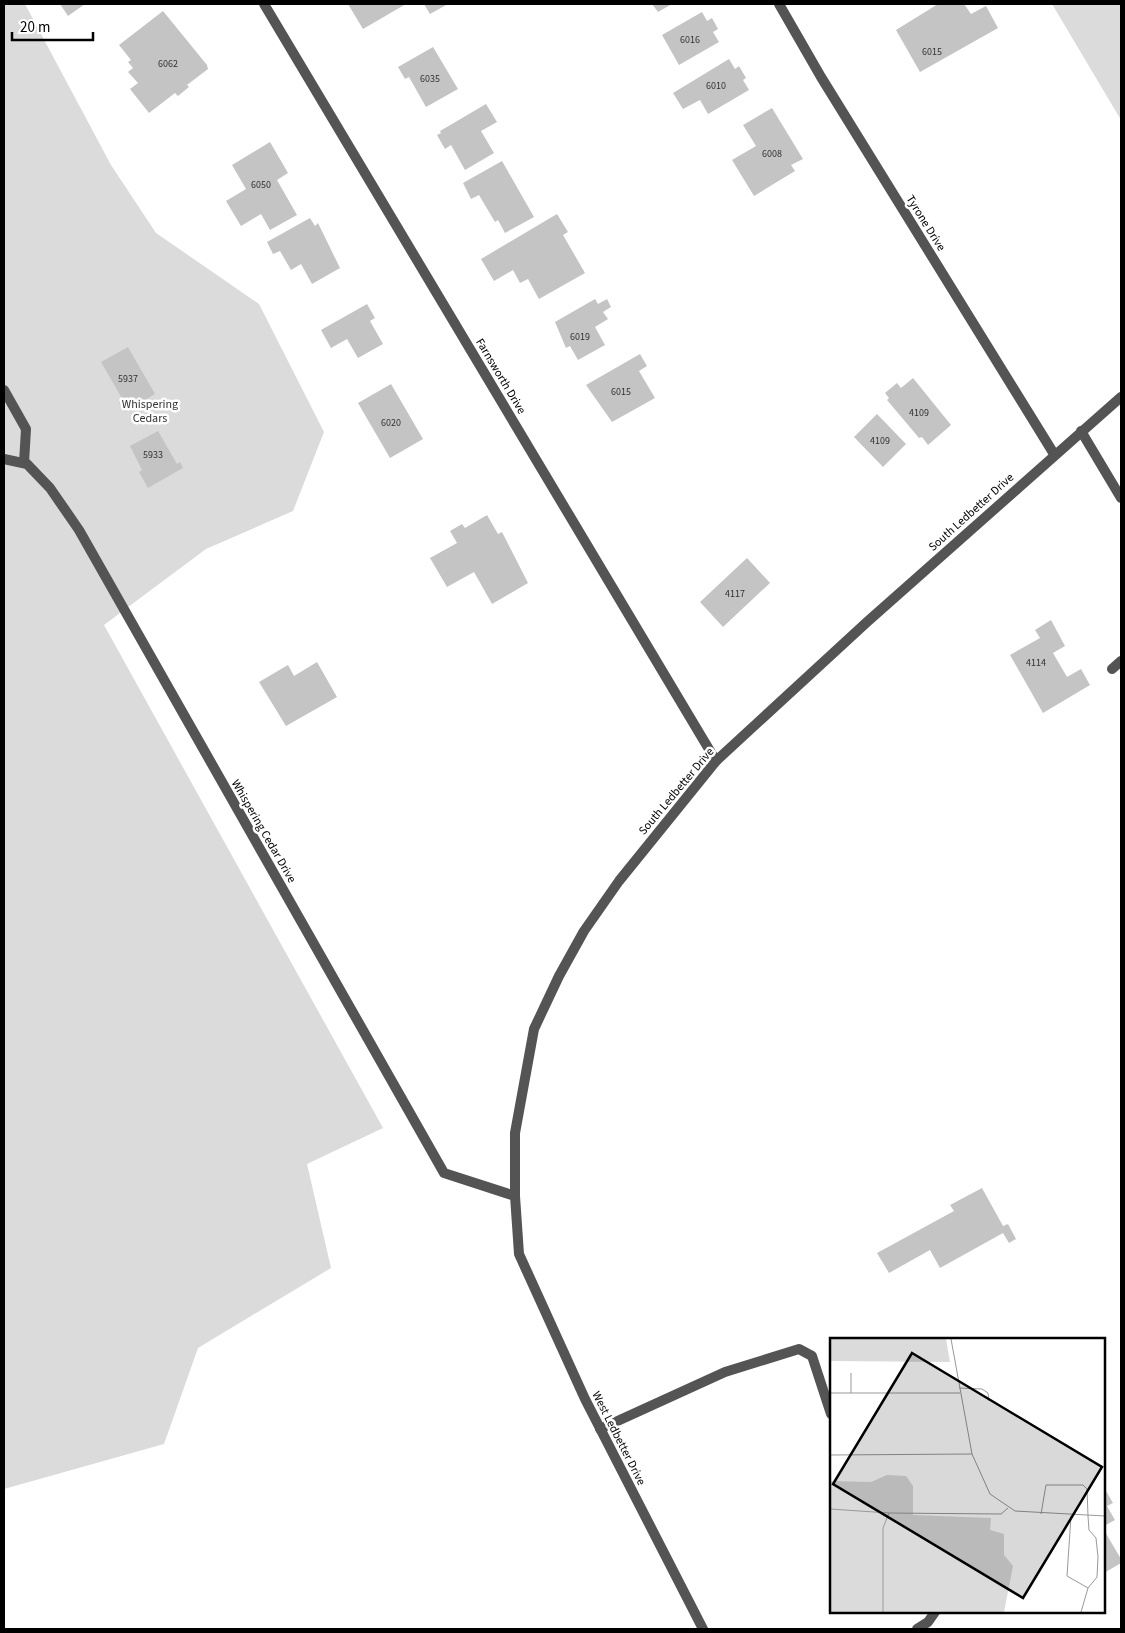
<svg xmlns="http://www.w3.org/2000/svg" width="1125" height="1633" font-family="'Source Sans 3',sans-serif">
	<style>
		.green { fill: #dbdbdb }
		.building { fill: #c4c4c4 }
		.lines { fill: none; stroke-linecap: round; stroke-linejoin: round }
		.service { stroke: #545454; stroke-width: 10 }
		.minor { stroke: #545454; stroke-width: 10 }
		.tertiary { stroke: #545454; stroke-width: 10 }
		.labels { text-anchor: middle; stroke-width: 5; stroke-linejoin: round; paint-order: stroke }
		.number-label { font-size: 10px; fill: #313131 }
		.street-label { font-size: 12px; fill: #000; stroke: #fff }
		.park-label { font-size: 12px; fill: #323232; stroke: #fff }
		.inset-road { fill: none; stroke: #999; stroke-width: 1 }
		.view { fill: #000; fill-opacity: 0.15; stroke: #000; stroke-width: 2.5 }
		.inset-edge { fill: none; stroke: #000; stroke-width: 2.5 }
	</style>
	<rect width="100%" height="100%" fill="#fff"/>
	<path class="green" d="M 4,4 L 25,4 L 111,165 L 156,233 L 259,304 L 324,432 L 293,511 L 206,549 L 104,625 L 383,1128 L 307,1164 L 331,1268 L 198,1348 L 164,1444 L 4,1489 Z
		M 1052,4 L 1121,4 L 1121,120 Z"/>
	<path class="building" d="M 60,4 L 85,4 L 68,16 Z
		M 348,4 L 406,4 L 363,29 Z
		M 424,4 L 448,4 L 430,14 Z
		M 652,4 L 672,4 L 658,12 Z
		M 938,4 L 964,4 L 971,14 L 986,6 L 998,28 L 920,72 L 896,30 Z
		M 163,11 L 207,65 L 208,69 L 187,85 L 189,87 L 178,96 L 175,93 L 149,113 L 130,89 L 138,83 L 128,72 L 133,68 L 128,62 L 131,60 L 119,45 Z
		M 702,12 L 707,21 L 712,18 L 718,29 L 713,32 L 719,42 L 679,65 L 662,35 Z
		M 433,47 L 458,89 L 426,107 L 409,77 L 405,79 L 398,67 Z
		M 729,59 L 735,69 L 739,66 L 746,78 L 743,80 L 749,90 L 708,114 L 700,100 L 683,109 L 673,93 Z
		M 486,104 L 497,122 L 481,131 L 494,153 L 465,170 L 451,145 L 445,149 L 437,135 L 441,133 L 440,131 Z
		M 772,108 L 803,159 L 791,165 L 795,171 L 754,196 L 732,160 L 756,146 L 743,125 Z
		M 270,142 L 288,173 L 277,180 L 297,215 L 270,230 L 261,214 L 241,226 L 226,201 L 246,189 L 232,165 Z
		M 502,161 L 534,217 L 505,233 L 498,220 L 495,222 L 479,195 L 471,199 L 463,183 Z
		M 557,214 L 568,232 L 563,235 L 585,273 L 539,299 L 528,279 L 520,283 L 513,270 L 494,281 L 481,259 Z
		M 310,218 L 315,226 L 318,223 L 340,268 L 312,284 L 301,264 L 291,270 L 280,251 L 273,254 L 267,242 Z
		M 595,299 L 598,304 L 607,299 L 611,307 L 603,312 L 608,319 L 595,327 L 605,345 L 578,360 L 570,346 L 566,348 L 555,322 Z
		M 367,304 L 375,318 L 370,321 L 383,344 L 358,358 L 347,339 L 331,348 L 321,330 Z
		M 128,347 L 155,394 L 125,412 L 119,403 L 123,400 L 101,362 Z
		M 640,354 L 647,366 L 639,371 L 655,398 L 612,422 L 586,385 Z
		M 913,378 L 951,425 L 928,445 L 922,437 L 919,438 L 887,400 L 889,398 L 885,393 L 897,383 L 901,388 Z
		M 391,384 L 423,439 L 390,458 L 358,403 Z
		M 877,414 L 906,444 L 883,467 L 854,437 Z
		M 158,431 L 177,464 L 180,462 L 183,468 L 148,488 L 139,472 L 142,470 L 130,446 Z
		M 487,515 L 498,534 L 502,532 L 528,583 L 492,604 L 474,572 L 447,587 L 430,558 L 457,543 L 450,531 L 462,524 L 465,528 Z
		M 747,558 L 770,583 L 723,627 L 700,602 Z
		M 1051,620 L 1065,646 L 1053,653 L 1067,677 L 1081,669 L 1090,685 L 1043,713 L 1010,655 L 1040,638 L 1035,630 Z
		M 317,662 L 337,697 L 286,726 L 259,682 L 288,665 L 294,676 Z
		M 982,1188 L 1003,1226 L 1008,1224 L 1016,1239 L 1009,1243 L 1003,1233 L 940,1268 L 930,1250 L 889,1273 L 877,1253 L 954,1211 L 950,1205 Z
		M 1106,1491 L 1113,1503 L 1107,1506 L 1115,1520 L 1104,1526 L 1104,1492 Z
		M 1104,1530 L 1121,1559 L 1121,1563 L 1104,1573 Z"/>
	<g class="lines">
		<path class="service" d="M 4,390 L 26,429 L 24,463
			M 1081,431 L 1121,498
			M 1112,669 L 1121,661
			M 600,1429 L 725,1372 L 799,1349 L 812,1356 L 831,1414
			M 917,1629 L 928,1622 L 935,1612"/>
		<path class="minor" d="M 264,4 L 716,761
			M 779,4 L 821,77 L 1054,454
			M 4,459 L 27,464 L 50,488 L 79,530 L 444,1173 L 515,1196"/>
		<path class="tertiary" d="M 703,1629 L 585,1399 L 519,1254 L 515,1196 L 515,1133 L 534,1029 L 559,976 L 584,931 L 619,881 L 716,761 L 867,622 L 1121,397"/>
	</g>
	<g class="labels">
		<g class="number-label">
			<text x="690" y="43">6016</text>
			<text x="932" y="55">6015</text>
			<text x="168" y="67">6062</text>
			<text x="430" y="82">6035</text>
			<text x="716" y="89">6010</text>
			<text x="772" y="157">6008</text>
			<text x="261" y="188">6050</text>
			<text x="580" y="340">6019</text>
			<text x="128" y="382">5937</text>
			<text x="621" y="395">6015</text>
			<text x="919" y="416">4109</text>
			<text x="391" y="426">6020</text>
			<text x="880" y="444">4109</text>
			<text x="153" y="458">5933</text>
			<text x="735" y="597">4117</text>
			<text x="1036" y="666">4114</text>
		</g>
		<g class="street-label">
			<text transform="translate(926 223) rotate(58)" y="4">Tyrone Drive</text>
			<text transform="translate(501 376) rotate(59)" y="4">Farnsworth Drive</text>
			<text transform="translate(971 512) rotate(-42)" y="4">South Ledbetter Drive</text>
			<text transform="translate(676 791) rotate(-50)" y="4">South Ledbetter Drive</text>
			<text transform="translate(264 831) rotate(60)" y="4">Whispering Cedar Drive</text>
			<text transform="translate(619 1438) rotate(63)" y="4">West Ledbetter Drive</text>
		</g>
		<g class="park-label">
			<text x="150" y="408">Whispering<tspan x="150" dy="14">Cedars</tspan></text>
		</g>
	</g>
	<g transform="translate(830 1338)">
		<rect width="275" height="275" fill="#fff"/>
		<path d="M 0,1 L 116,1 L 120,24 L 0,23 ZM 57,137 L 76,138 L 83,148 L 83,177 L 161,180 L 160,192 L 174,196 L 174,217 L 183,228 L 174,274 L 0,274 L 0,143 L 41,144 Z" fill="#dbdbdb"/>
		<path class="inset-road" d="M 121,1 L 142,116 L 160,156 L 185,173 L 275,178M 21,35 L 21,55M 129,50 L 152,51 L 158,55 L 159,63M 0,55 L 130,55M 0,117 L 142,116M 0,171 L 59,175M 211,176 L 216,147 L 253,147 L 257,151 L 258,178M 241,178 L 237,238 L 258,250 L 267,239 L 268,219 L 266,200 L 259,192 L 258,178M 53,274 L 53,190 L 59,175 L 171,176 L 178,170M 251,274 L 258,250"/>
		<path class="view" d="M 82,15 L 272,129 L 193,260 L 3,146 Z"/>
		<rect width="275" height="275" class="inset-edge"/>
	</g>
	<rect width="1125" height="1633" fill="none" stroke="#000000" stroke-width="10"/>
	<path d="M12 32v8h81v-8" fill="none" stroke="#000000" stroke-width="2.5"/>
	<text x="20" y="32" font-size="15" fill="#000000" stroke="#ffffff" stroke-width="4" paint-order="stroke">20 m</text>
</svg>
